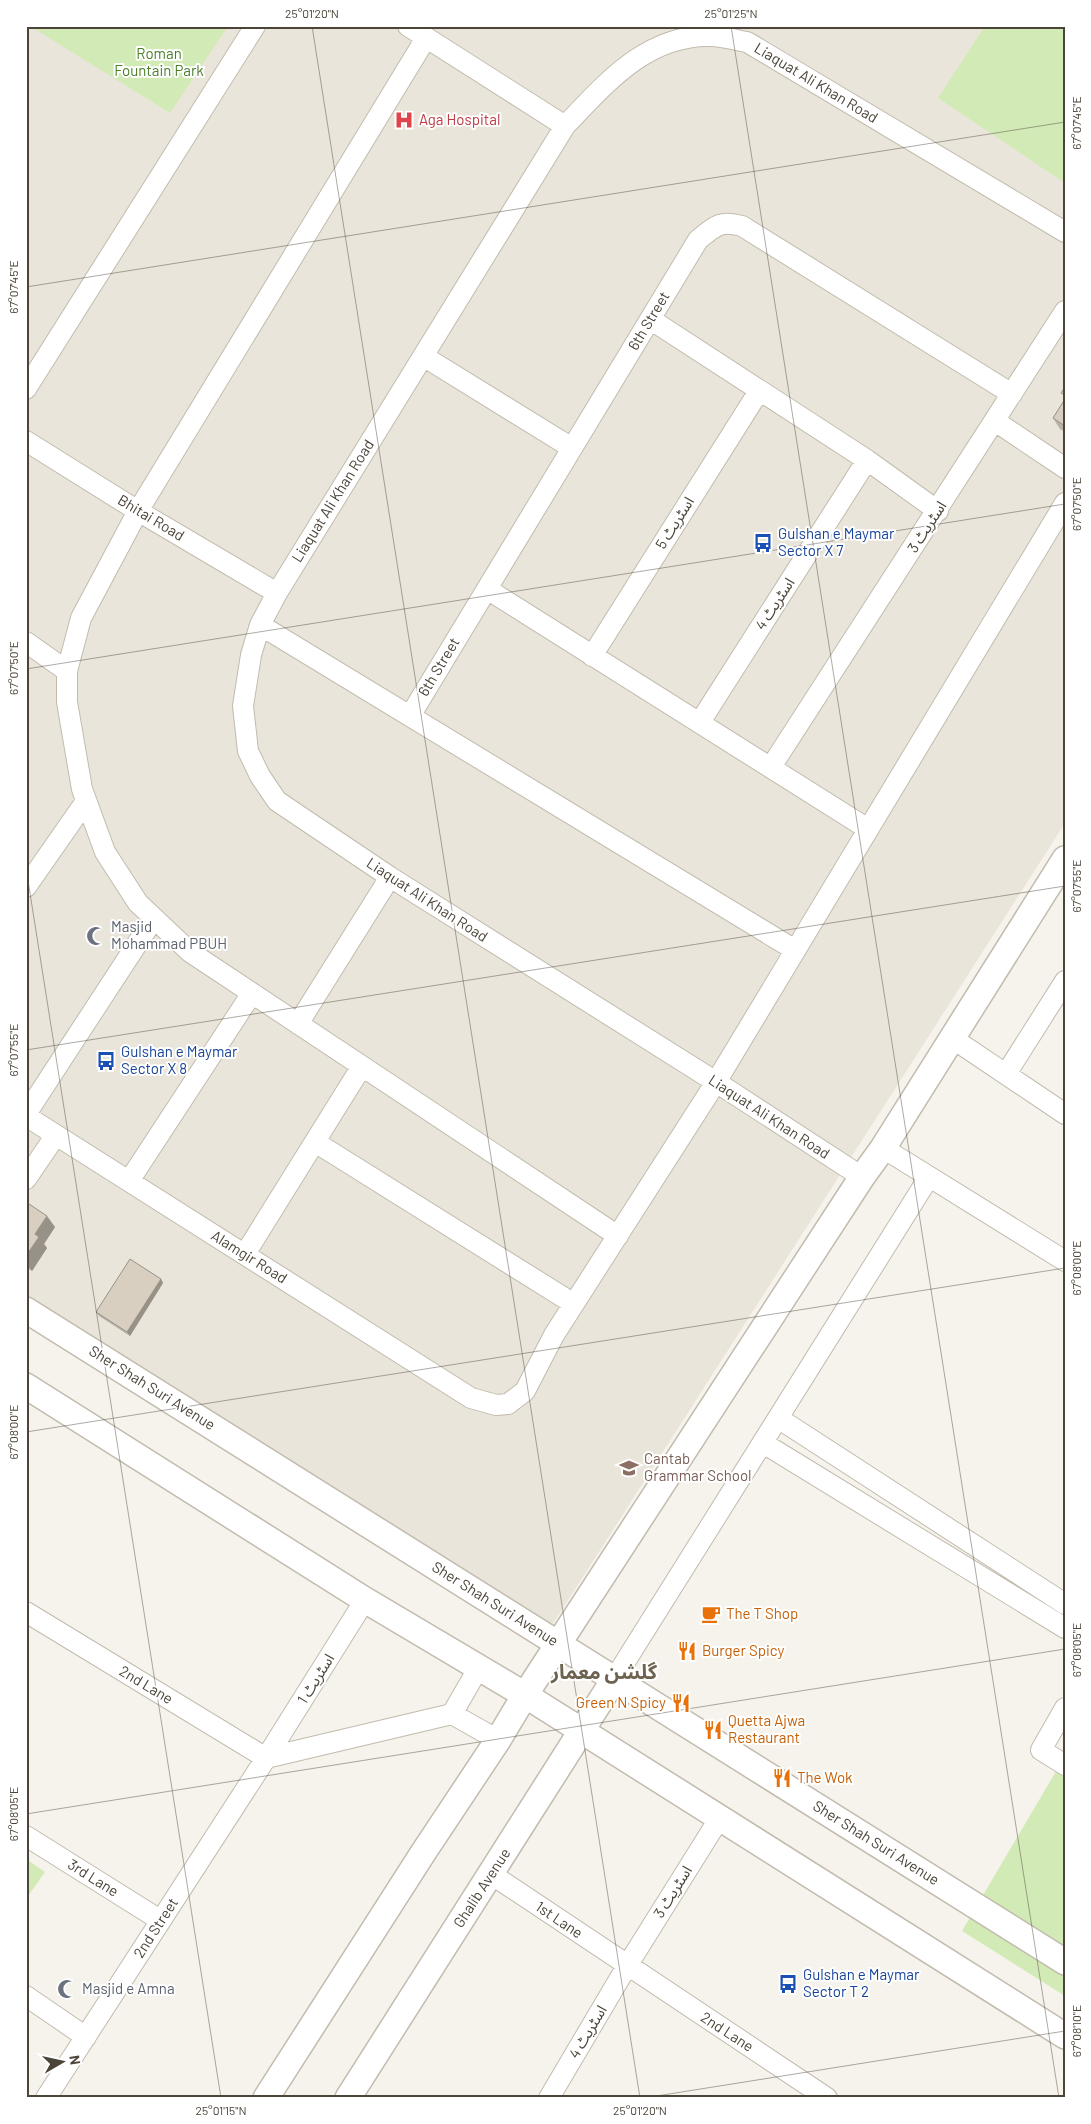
<svg xmlns="http://www.w3.org/2000/svg" width="1091" height="2124" font-family="Barlow,'Noto Sans Arabic',sans-serif">
	<style>
		.residential { fill: #eae5da }
		.green { fill: #d2eab5 }
		.lines { fill: none; stroke-linecap: round; stroke-linejoin: round }
		.minor-casing { stroke: #c2bbae; stroke-width: 22 }
		.tertiary-casing { stroke: #c2bbae; stroke-width: 28 }
		.minor { stroke: #fff; stroke-width: 20 }
		.tertiary { stroke: #fff; stroke-width: 25 }
		.wall { fill: #bab2a6 }
		.shaded-wall { fill: #979187 }
		.building { fill: #d8cfc1; stroke: #979187 }
		.ticks { fill: none; stroke: #4b4439; stroke-width: 1; stroke-opacity: 0.45 }
		.labels { text-anchor: middle; stroke-width: 4; stroke-linejoin: round; paint-order: stroke }
		.park-label { font-size: 15px; fill: #4a7f2a; stroke: #fff }
		.street-label { font-size: 15px; fill: #4b4439; stroke: #fff }
		.health-label { font-size: 15px; fill: #be3a42; stroke: #fff; text-anchor: start }
		.transit-label { font-size: 15px; fill: #164399; stroke: #fff; text-anchor: start }
		.worship-label { font-size: 15px; fill: #5b616d; stroke: #fff; text-anchor: start }
		.education-label { font-size: 15px; fill: #785e54; stroke: #fff; text-anchor: start }
		.food-label { font-size: 15px; fill: #c56008; stroke: #fff; text-anchor: start }
		.district-label { font-size: 20px; font-weight: bold; fill: #6e6250; stroke: #fff }
		.neatline { fill: none; stroke: #4b4439; stroke-width: 2 }
		.ticks-label { font-size: 12px; text-anchor: middle; fill: #4b4439 }
	</style>
	<rect width="100%" height="100%" fill="#f6f3ec"/>
	<path class="residential" d="M 26,26 L 1065,26 L 1065,823 L 549,1630 L 26,1300 Z"/>
	<path class="green" d="M 30,26 L 228,26 L 170,113 Z
		M 985,26 L 1065,26 L 1065,183 L 938,98 Z
		M 1065,1756 L 1065,1996 L 962,1931 Z
		M 26,1859 L 45,1872 L 26,1899 Z"/>
	<g class="lines">
		<g class="minor-casing">
			<path id="minor" d="M 408,26 L 565,126
				M 426,38 L 138,511 L 81,618 L 67,671 L 67,702 L 82,789 L 105,852 L 138,903 L 190,952 L 618,1236
				M 650,319 L 867,460 L 938,511
				M 423,356 L 572,448
				M 26,389 L 255,26
				M 995,421 L 1065,468
				M 26,441 L 138,511 L 277,593
				M 487,589 L 868,829
				M 260,625 L 795,950
				M 26,642 L 67,671
				M 592,656 L 759,391
				M 410,716 L 698,240 C 715,226 720,220 742,226 L 1012,394
				M 700,722 L 867,460
				M 771,767 L 1065,311
				M 26,887 L 86,801
				M 298,1024 L 390,877
				M 952,1038 L 1065,1114
				M 1006,1074 L 1065,981
				M 26,1114 L 154,918
				M 26,1116 L 471,1398 L 496,1405 L 508,1404 L 525,1391 L 554,1335 L 716,1082 L 1065,503
				M 315,1142 L 574,1304
				M 883,1148 L 1065,1261
				M 862,1177 L 716,1082 L 390,877 L 277,801 L 260,776 L 248,751 L 243,706 L 251,655 L 260,625 L 277,593 L 565,126 C 606,83 648,33 713,36 C 725,37 736,40 747,42 L 1065,232
				M 26,1179 L 56,1135
				M 129,1181 L 252,993
				M 245,1254 L 362,1066
				M 778,1418 L 1065,1604
				M 763,1443 L 1065,1628
				M 26,1612 L 266,1758
				M 615,1678 L 929,1177
				M 1065,1708 L 1041,1750 L 1065,1765
				M 452,1714 L 479,1667
				M 266,1758 L 452,1714 L 498,1740
				M 26,1836 L 160,1920
				M 491,1874 L 827,2098
				M 26,1996 L 86,2037
				M 46,2098 L 266,1758 L 365,1600
				M 549,2098 L 627,1966 L 719,1819"/>
		</g>
		<g class="tertiary-casing">
			<path id="tertiary" d="M 26,1310 L 1065,1962
				M 26,1386 L 365,1600 L 525,1695 L 1065,2036
				M 266,2098 L 423,1853 L 498,1740 L 525,1695 L 862,1177 L 883,1148 L 1065,859
				M 348,2098 L 615,1678"/>
		</g>
		<use href="#minor" class="minor"/>
		<use href="#tertiary" class="tertiary"/>
	</g>
	<path class="wall" d="M 1065,399 L 1065,432 L 1060,429 L 1053,418 Z
		M 26,1202 L 55,1227 L 44,1244 L 47,1248 L 32,1271 L 26,1267 Z
		M 161,1279 L 163,1283 L 130,1336 L 99,1316 L 96,1312 Z"/>
	<path class="shaded-wall" d="M 47,1216 L 55,1227 L 44,1244 L 47,1248 L 32,1271 L 26,1263 L 26,1256 L 35,1234 Z
		M 161,1279 L 163,1283 L 130,1336 L 127,1332 Z"/>
	<path class="building" d="M 1065,387 L 1065,395 L 1061,393 Z
		M 1065,399 L 1065,426 L 1053,418 Z
		M 26,1202 L 47,1216 L 35,1234 L 39,1237 L 26,1256 Z
		M 130,1259 L 161,1279 L 127,1332 L 96,1312 Z"/>
	<path class="ticks" d="M 312,26 L 640,2098M 731,26 L 1059,2098M 26,287 L 1065,122M 26,669 L 1065,504M 26,868 L 221,2098M 26,1050 L 1065,886M 26,1432 L 1065,1268M 26,1814 L 1065,1649M 644,2098 L 1065,2031"/>
	<defs>
		<g id="hospital-bare" transform="scale(1.5)"><path d="M-5-5h3v3.5h4V-5h3V5h-3V1.5h-4V5h-3Z" fill="#e0444e" stroke="#fff" stroke-width="2.5" paint-order="stroke"/></g>
		<g id="bus-bare" transform="scale(1.5)"><path d="M-5-6H5V4H4V6H2V4H-2V6H-4V4H-5ZM-3.5-4V0h7V-4ZM-3.5 1.2v1.5H-2V1.2ZM2 1.2v1.5H3.5V1.2Z" fill="#1a4fb4" stroke="#fff" stroke-width="2.5" paint-order="stroke"/></g>
		<g id="mosque-bare" transform="scale(1.5)"><path d="M3.5-4.9A6 6 0 1 0 3.5 4.9A5 5 0 1 1 3.5-4.9Z" fill="#6b7280" stroke="#fff" stroke-width="2.5" paint-order="stroke"/></g>
		<g id="school-bare" transform="scale(1.5)"><path d="M0-5L7-2L0 1L-7-2ZM-4 1L0 2.5L4 1V4Q0 6-4 4Z" fill="#8d6e63" stroke="#fff" stroke-width="2.5" paint-order="stroke"/></g>
		<g id="cafe-bare" transform="scale(1.5)"><path d="M-5.5-4.5H6V0H3Q3 3.5 0 3.5H-2.5Q-5.5 3.5-5.5 0ZM3-3.2v2h1.7v-2ZM-6 4.5H4V6H-6Z" fill="#e8710a" stroke="#fff" stroke-width="2.5" paint-order="stroke"/></g>
		<g id="restaurant-bare" transform="scale(1.5)"><path d="M-5-6h1v4h1v-4h1v4h1v-4h1v5L-1.5 .5V6h-2V.5L-5-1ZM5-6V6H3V1.5H1.5Q1.5-4 5-6Z" fill="#e8710a" stroke="#fff" stroke-width="2.5" paint-order="stroke"/></g>
	</defs>
	<g fill-rule="evenodd">
		<use href="#hospital-bare" x="404" y="120"/>
		<use href="#bus-bare" x="763" y="543"/>
		<use href="#mosque-bare" x="96" y="936"/>
		<use href="#bus-bare" x="106" y="1061"/>
		<use href="#school-bare" x="629" y="1468"/>
		<use href="#cafe-bare" x="711" y="1614"/>
		<use href="#restaurant-bare" x="687" y="1651"/>
		<use href="#restaurant-bare" x="681" y="1703"/>
		<use href="#restaurant-bare" x="713" y="1730"/>
		<use href="#restaurant-bare" x="782" y="1778"/>
		<use href="#bus-bare" x="788" y="1984"/>
		<use href="#mosque-bare" x="67" y="1989"/>
	</g>
	<g class="labels">
		<g class="park-label">
			<text x="159" y="59">Roman<tspan x="159" dy="17">Fountain Park</tspan></text>
		</g>
		<g class="street-label">
			<text transform="translate(816 83) rotate(31)" y="5">Liaquat Ali Khan Road</text>
			<text transform="translate(649 321) rotate(-59)" y="5">6th Street</text>
			<text transform="translate(333 501) rotate(-58)" y="5">Liaquat Ali Khan Road</text>
			<text transform="translate(151 518) rotate(31)" y="5">Bhitai Road</text>
			<text transform="translate(675 523) rotate(-58)" y="5">اسٹریٹ 5</text>
			<text transform="translate(927 527) rotate(-57)" y="5">اسٹریٹ 3</text>
			<text transform="translate(775 604) rotate(-57)" y="5">اسٹریٹ 4</text>
			<text transform="translate(439 667) rotate(-59)" y="5">6th Street</text>
			<text transform="translate(427 900) rotate(33)" y="5">Liaquat Ali Khan Road</text>
			<text transform="translate(769 1117) rotate(33)" y="5">Liaquat Ali Khan Road</text>
			<text transform="translate(249 1257) rotate(32)" y="5">Alamgir Road</text>
			<text transform="translate(152 1388) rotate(32)" y="5">Sher Shah Suri Avenue</text>
			<text transform="translate(495 1604) rotate(32)" y="5">Sher Shah Suri Avenue</text>
			<text transform="translate(316 1679) rotate(-58)" y="5">اسٹریٹ 1</text>
			<text transform="translate(146 1685) rotate(31)" y="5">2nd Lane</text>
			<text transform="translate(876 1843) rotate(32)" y="5">Sher Shah Suri Avenue</text>
			<text transform="translate(93 1878) rotate(32)" y="5">3rd Lane</text>
			<text transform="translate(482 1888) rotate(-57)" y="5">Ghalib Avenue</text>
			<text transform="translate(673 1892) rotate(-58)" y="5">اسٹریٹ 3</text>
			<text transform="translate(559 1920) rotate(34)" y="5">1st Lane</text>
			<text transform="translate(156 1928) rotate(-57)" y="5">2nd Street</text>
			<text transform="translate(588 2032) rotate(-59)" y="5">اسٹریٹ 4</text>
			<text transform="translate(727 2032) rotate(33)" y="5">2nd Lane</text>
		</g>
		<g class="health-label">
			<text x="419" y="125">Aga Hospital</text>
		</g>
		<g class="transit-label">
			<text x="778" y="539">Gulshan e Maymar<tspan x="778" dy="17">Sector X 7</tspan></text>
			<text x="121" y="1057">Gulshan e Maymar<tspan x="121" dy="17">Sector X 8</tspan></text>
			<text x="803" y="1980">Gulshan e Maymar<tspan x="803" dy="17">Sector T 2</tspan></text>
		</g>
		<g class="worship-label">
			<text x="111" y="932">Masjid<tspan x="111" dy="17">Mohammad PBUH</tspan></text>
			<text x="82" y="1994">Masjid e Amna</text>
		</g>
		<g class="education-label">
			<text x="644" y="1464">Cantab<tspan x="644" dy="17">Grammar School</tspan></text>
		</g>
		<g class="food-label">
			<text x="726" y="1619">The T Shop</text>
			<text x="702" y="1656">Burger Spicy</text>
			<text x="666" y="1708" text-anchor="end">Green N Spicy</text>
			<text x="728" y="1726">Quetta Ajwa<tspan x="728" dy="17">Restaurant</tspan></text>
			<text x="797" y="1783">The Wok</text>
		</g>
		<g class="district-label">
			<text x="604" y="1679">گلشن معمار</text>
		</g>
	</g>
	<rect width="1091" height="2124" fill="none" stroke="#ffffff" stroke-width="55"/>
	<g transform="translate(62 2062) rotate(81)" stroke="#ffffff" stroke-width="4" paint-order="stroke">
	<path d="M0-4L9 19L0 12L-9 19Z" fill="#4b4439"/>
	<text y="-8" font-size="14" font-weight="bold" text-anchor="middle" fill="#4b4439">N</text>
	</g>
	<rect x="28" y="28" width="1036" height="2068" class="neatline"/>
	<g class="ticks-label">
		<text x="312" y="18">25°01'20"N</text>
		<text x="731" y="18">25°01'25"N</text>
		<text transform="translate(1077 123) rotate(-90)" y="4">67°07'45"E</text>
		<text transform="translate(14 287) rotate(-90)" y="4">67°07'45"E</text>
		<text transform="translate(1077 504) rotate(-90)" y="4">67°07'50"E</text>
		<text transform="translate(14 668) rotate(-90)" y="4">67°07'50"E</text>
		<text transform="translate(1077 886) rotate(-90)" y="4">67°07'55"E</text>
		<text transform="translate(14 1050) rotate(-90)" y="4">67°07'55"E</text>
		<text transform="translate(1077 1268) rotate(-90)" y="4">67°08'00"E</text>
		<text transform="translate(14 1432) rotate(-90)" y="4">67°08'00"E</text>
		<text transform="translate(1077 1650) rotate(-90)" y="4">67°08'05"E</text>
		<text transform="translate(14 1814) rotate(-90)" y="4">67°08'05"E</text>
		<text transform="translate(1077 2031) rotate(-90)" y="4">67°08'10"E</text>
		<text x="221" y="2115">25°01'15"N</text>
		<text x="640" y="2115">25°01'20"N</text>
	</g>
</svg>
